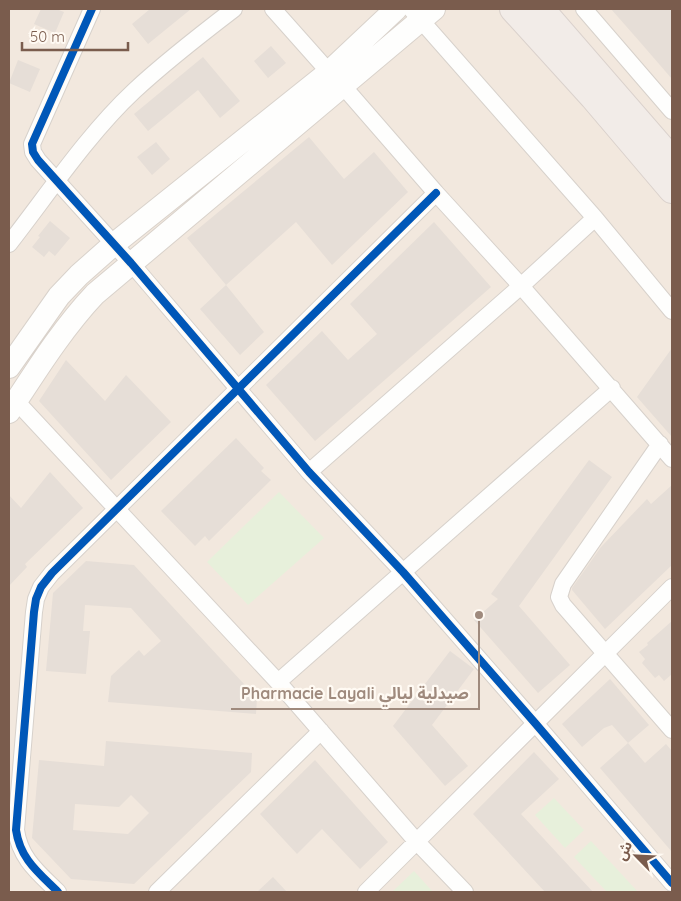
<svg xmlns="http://www.w3.org/2000/svg" width="681" height="901" font-family="Quicksand,'Noto Sans Arabic',sans-serif">
	<style>
		.residential { fill: #f2e8de }
		.green { fill: #e7f0db }
		.building { fill: #e6ded7; fill-rule: evenodd }
		.lines { fill: none; stroke-linecap: round; stroke-linejoin: round }
		.minor-casing { stroke: #d7d1cb; stroke-width: 18 }
		.secondary-casing { stroke: #d9d2cb; stroke-width: 24 }
		.trunk-casing { stroke: #dad1cc; stroke-width: 28 }
		.minor { stroke: #fefefd; stroke-width: 16 }
		.secondary { stroke: #fefefd; stroke-width: 22 }
		.trunk { stroke: #f2ece8; stroke-width: 26 }
		.cycleway-casing { stroke: #fffaf3; stroke-width: 11 }
		.cycleway { stroke: #0057b8; stroke-width: 8 }
		.leader { fill: none; stroke: #9f8a7d; stroke-width: 2 }
		.callout-dot { fill: #9f8a7d; stroke: #fffaf3; stroke-width: 2 }
		.callout-label { font-size: 16px; text-anchor: middle; font-weight: bold; fill: #9f8a7d; stroke: #fffaf3; stroke-width: 4.5; stroke-linejoin: round; paint-order: stroke }
	</style>
	<rect width="100%" height="100%" fill="#f9f5f0"/>
	<path class="residential" d="M 9,9 L 672,9 L 672,892 L 9,892 Z"/>
	<path class="green" d="M 279,492 L 324,538 L 248,605 L 207,562 Z
		M 554,798 L 584,830 L 565,848 L 535,815 Z
		M 591,841 L 638,892 L 607,892 L 574,857 Z
		M 414,871 L 433,892 L 392,892 Z"/>
	<path class="building" d="M 41,9 L 56,9 L 64,12 L 55,33 L 34,24 Z
		M 150,9 L 191,9 L 148,44 L 132,24 Z
		M 611,9 L 672,9 L 672,79 L 640,42 Z
		M 271,46 L 286,63 L 268,78 L 254,61 Z
		M 203,57 L 240,101 L 220,118 L 198,90 L 148,131 L 134,114 Z
		M 18,60 L 40,69 L 30,92 L 9,83 Z
		M 309,137 L 344,179 L 374,152 L 408,192 L 332,265 L 296,222 L 226,285 L 187,238 Z
		M 156,142 L 170,159 L 152,175 L 137,157 Z
		M 50,221 L 70,238 L 55,256 L 49,251 L 44,257 L 32,247 L 40,237 L 38,236 Z
		M 434,222 L 491,287 L 315,441 L 266,385 L 322,331 L 348,360 L 377,334 L 350,304 Z
		M 226,285 L 264,332 L 240,355 L 200,309 Z
		M 672,348 L 672,437 L 637,397 Z
		M 66,360 L 105,401 L 126,375 L 171,422 L 111,480 L 39,401 Z
		M 236,438 L 264,468 L 261,471 L 271,480 L 209,541 L 205,536 L 195,546 L 161,511 Z
		M 589,460 L 612,477 L 519,606 L 570,665 L 538,693 L 474,620 L 498,599 L 491,594 Z
		M 50,472 L 83,508 L 25,564 L 27,567 L 9,586 L 9,495 L 21,508 Z
		M 672,485 L 672,565 L 605,629 L 572,590 L 572,588 L 601,547 L 647,499 L 651,504 Z
		M 86,561 L 134,565 L 257,698 L 256,714 L 108,702 L 111,676 L 139,650 L 144,656 L 161,641 L 131,608 L 85,605 L 83,631 L 90,631 L 86,674 L 46,671 L 53,593 Z
		M 672,621 L 672,674 L 664,681 L 659,675 L 655,678 L 642,663 L 645,659 L 639,652 L 648,645 L 647,643 Z
		M 450,651 L 474,669 L 432,725 L 468,766 L 445,786 L 393,726 Z
		M 610,679 L 649,725 L 628,743 L 612,725 L 604,728 L 582,747 L 562,724 Z
		M 106,741 L 252,753 L 251,772 L 134,884 L 71,879 L 32,838 L 39,760 L 104,766 ZM 131,795 L 149,813 L 128,834 L 73,830 L 75,804 L 119,807 Z
		M 628,743 L 645,763 L 666,744 L 672,751 L 672,852 L 600,768 Z
		M 534,752 L 559,779 L 521,814 L 593,892 L 545,892 L 473,814 Z
		M 315,760 L 388,842 L 360,869 L 322,829 L 297,854 L 260,814 Z
		M 273,877 L 287,892 L 257,892 Z"/>
	<g class="lines">
		<g class="minor-casing">
			<path id="minor" d="M 92,9 L 32,144 L 33,152 L 38,160 L 131,263 L 309,472 L 403,572 L 535,723 L 672,883
				M 273,9 L 329,72
				M 411,9 L 595,218 L 672,311
				M 584,9 L 672,111
				M 343,86 L 436,193 L 521,286 L 672,459
				M 9,244 C 48,194 88,134 134,91 C 165,62 200,35 234,9
				M 16,401 L 278,682 L 417,842 L 465,892
				M 660,444 L 563,584 L 559,597 L 563,605 L 672,730
				M 309,472 L 521,286 L 595,218
				M 278,682 L 612,388
				M 58,892 C 39,873 20,859 16,830 L 34,612 L 36,599 L 41,587 L 52,573 L 436,193
				M 157,892 L 321,731
				M 366,892 L 672,587"/>
		</g>
		<g class="secondary-casing">
			<path id="secondary" d="M 9,367 L 59,296 L 79,275 L 114,244 L 329,72 L 396,9
				M 9,412 C 36,371 62,329 95,294 L 434,9"/>
		</g>
		<g class="trunk-casing">
			<path id="trunk" d="M 513,9 L 593,97 L 672,190
				M 541,9 L 672,160"/>
		</g>
		<use href="#minor" class="minor"/>
		<use href="#secondary" class="secondary"/>
		<use href="#trunk" class="trunk"/>
		<g class="cycleway-casing">
			<path id="cycleway" d="M 92,9 L 32,144 L 33,152 L 38,160 L 131,263 L 309,472 L 403,572 L 535,723 L 672,883
				M 58,892 C 39,873 20,859 16,830 L 34,612 L 36,599 L 41,587 L 52,573 L 436,193"/>
		</g>
		<use href="#cycleway" class="cycleway"/>
	</g>
	<path class="leader" d="M479 615L479 709H231"/>
	<circle class="callout-dot" cx="479" cy="615" r="5"/>
	<g class="callout-label">
		<text x="355" y="699">Pharmacie Layali صيدلية ليالي</text>
	</g>
	<rect width="681" height="901" fill="none" stroke="#7a5c4d" stroke-width="20"/>
	<g transform="translate(636 856) rotate(294)" stroke="#fffaf3" stroke-width="4" paint-order="stroke">
	<path d="M0-4L9 19L0 12L-9 19Z" fill="#7a5c4d"/>
	<text y="-8" font-size="14" font-weight="bold" text-anchor="middle" fill="#7a5c4d">ش</text>
	</g>
	<path d="M22 42v8h106v-8" fill="none" stroke="#7a5c4d" stroke-width="2.5"/>
	<text x="30" y="42" font-size="15" fill="#7a5c4d" stroke="#fffaf3" stroke-width="4" paint-order="stroke">50 m</text>
</svg>
